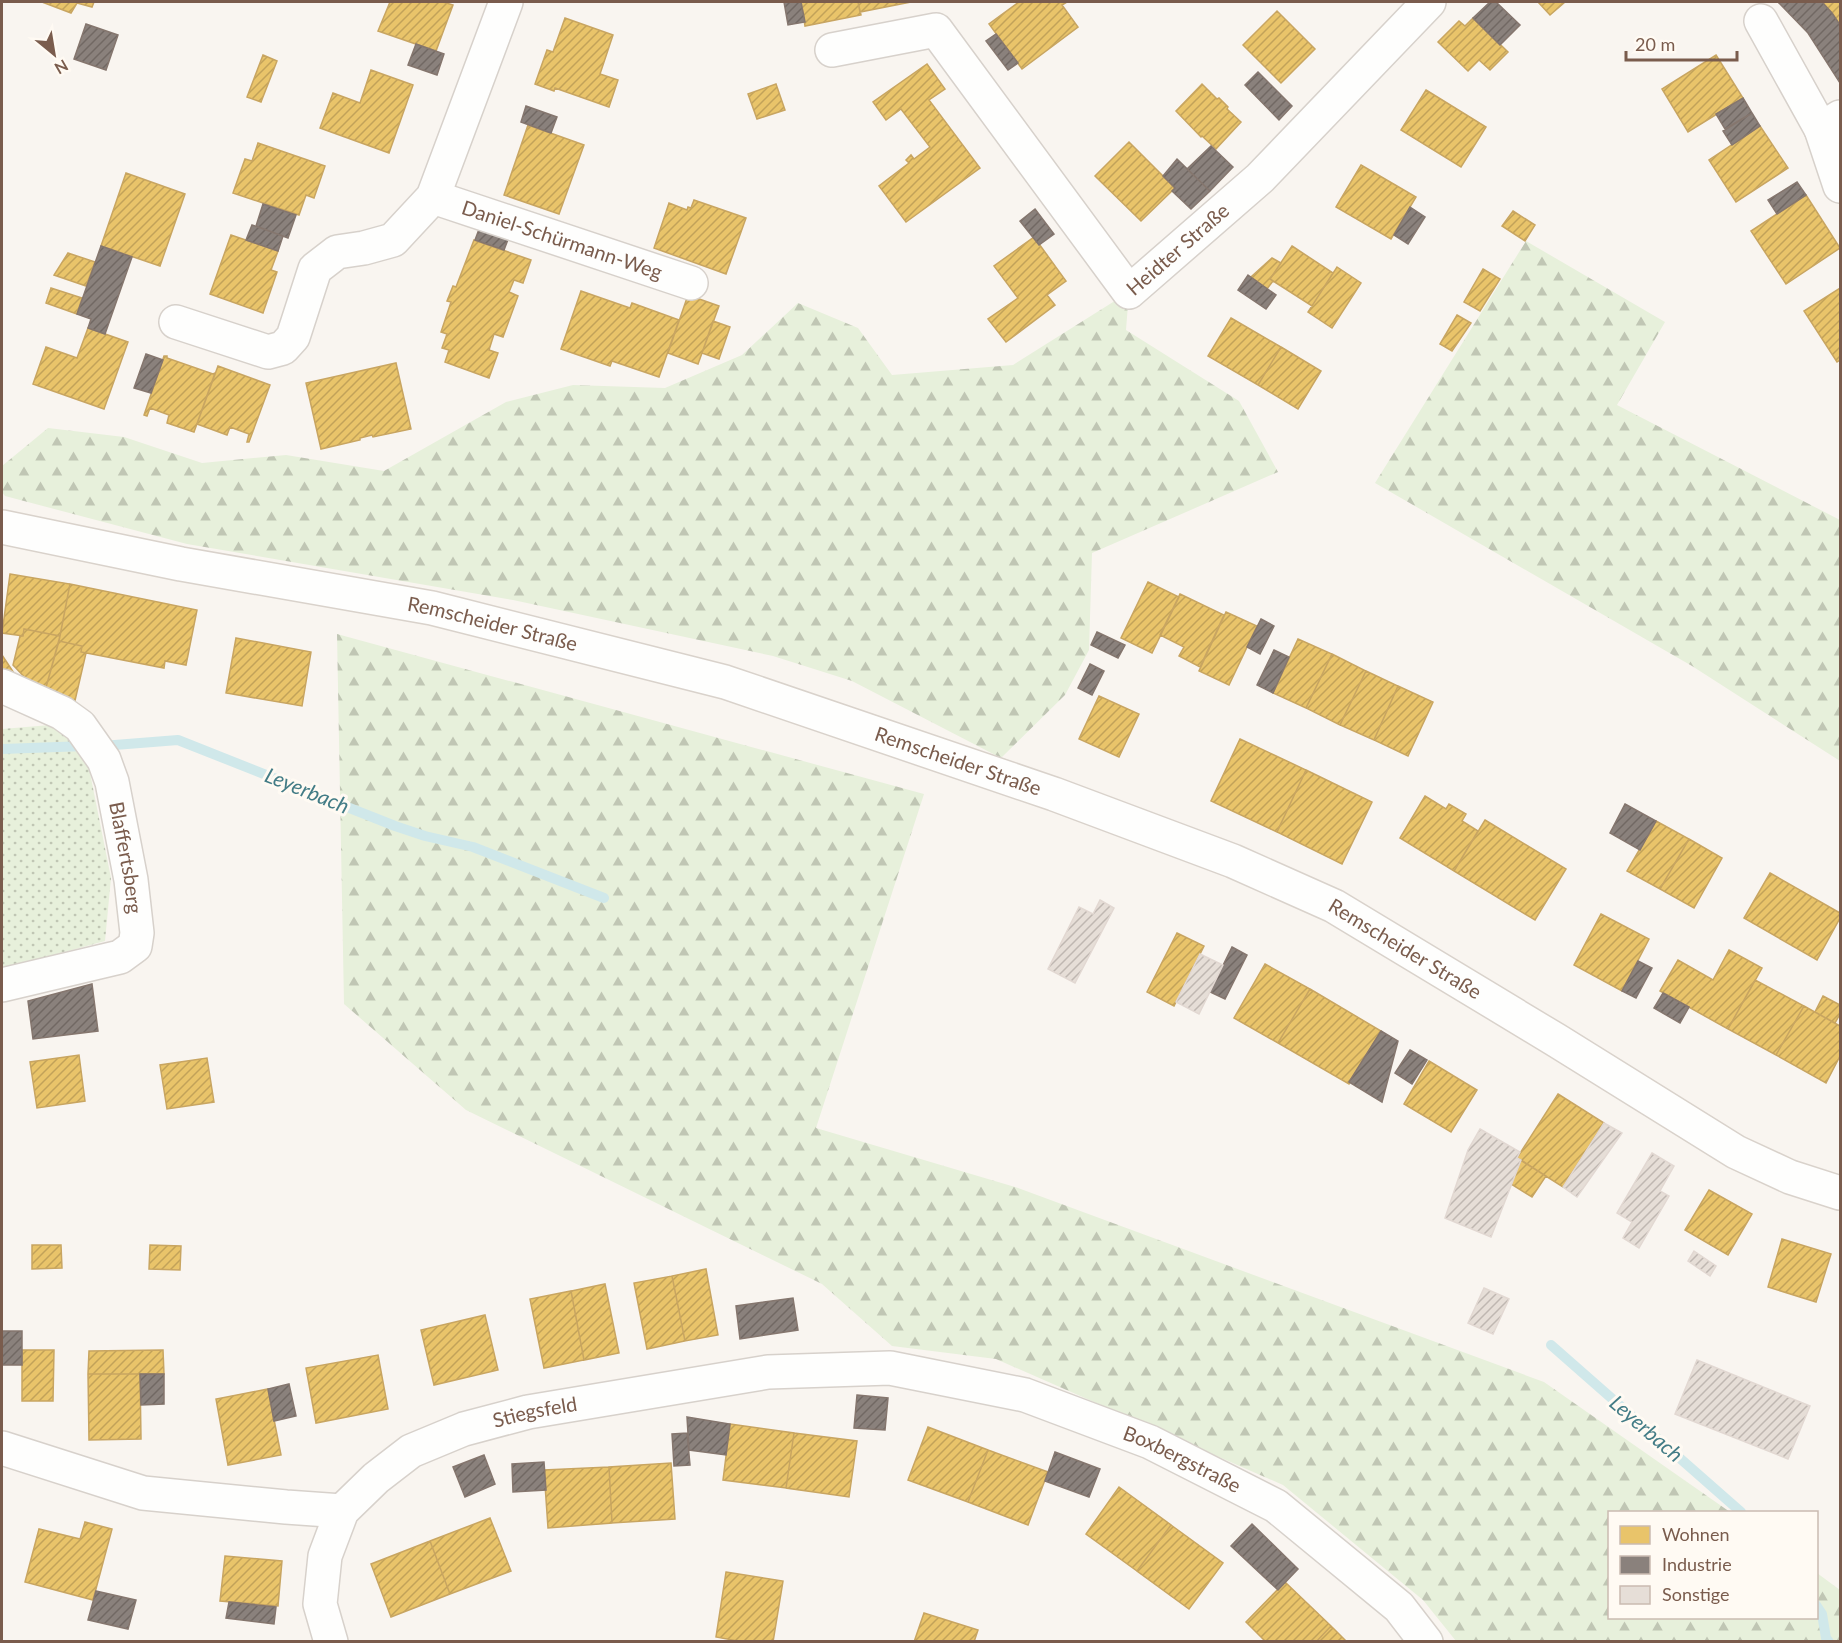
<svg xmlns="http://www.w3.org/2000/svg" width="1842" height="1643" font-family="Lato,sans-serif">
	<style>
		.grass { fill: url(#grass-dots) }
		.forest { fill: url(#forest-firs) }
		.homes { fill: url(#homes-hatch); stroke: #c8a561; stroke-width: 1.5 }
		.industry { fill: url(#industry-hatch); stroke: #85766e; stroke-width: 1.5 }
		.lines { fill: none; stroke-linecap: round; stroke-linejoin: round }
		.stream { stroke: #d0e8ea; stroke-width: 10 }
		.building { fill: url(#building-hatch); stroke: #e2d8d2; stroke-width: 1.5 }
		.minor-casing { stroke: #d7d1cb; stroke-width: 36 }
		.secondary-casing { stroke: #d9d2cb; stroke-width: 36 }
		.minor { stroke: #fefefd; stroke-width: 33 }
		.secondary { stroke: #fefefd; stroke-width: 33 }
		.labels { text-anchor: middle; stroke-width: 6; stroke-linejoin: round; paint-order: stroke }
		.street-label { font-size: 20px; fill: #7a5c4d; stroke: #fffaf3 }
		.water-label { font-size: 21px; font-style: italic; fill: #437c86; stroke: #fffaf3 }
	</style>
	<defs>
		<pattern id="grass-dots" width="8" height="8" patternUnits="userSpaceOnUse" patternTransform="scale(1.5)"><rect width="8" height="8" fill="#e7f0db"/><path d="M2 2h.1M6 6h.1" fill="none" stroke="#c0c6b4" stroke-width="1.8" stroke-linecap="round"/></pattern>
		<pattern id="forest-firs" width="22" height="20" patternUnits="userSpaceOnUse" patternTransform="scale(1.5)"><rect width="22" height="20" fill="#e7f0db"/><path d="M5 1l3.5 6h-7zM16 11l3.5 6h-7z" fill="#c0c6b4"/></pattern>
		<pattern id="homes-hatch" width="6" height="6" patternUnits="userSpaceOnUse" patternTransform="scale(1.5)"><rect width="6" height="6" fill="#e9c46a"/><path d="M-1 1l2-2M0 6l6-6M5 7l2-2" fill="none" stroke="#c2a259"/></pattern>
		<pattern id="industry-hatch" width="6" height="6" patternUnits="userSpaceOnUse" patternTransform="scale(1.5)"><rect width="6" height="6" fill="#8a817c"/><path d="M-1 1l2-2M0 6l6-6M5 7l2-2" fill="none" stroke="#716863"/></pattern>
		<pattern id="building-hatch" width="6" height="6" patternUnits="userSpaceOnUse" patternTransform="scale(1.5)"><rect width="6" height="6" fill="#e6ded7"/><path d="M-1 1l2-2M0 6l6-6M5 7l2-2" fill="none" stroke="#bfb7b1"/></pattern>
	</defs>
	<rect width="100%" height="100%" fill="#f9f5f0"/>
	<path class="grass" d="M 62,724 L 87,758 L 111,878 L 105,941 L 2,969 L 2,729 Z"/>
	<path class="forest" d="M 1526,241 L 1665,322 L 1617,405 L 1840,520 L 1840,761 L 1692,666 L 1375,483 Z
		M 1129,292 L 1126,330 L 1239,401 L 1278,472 L 1092,553 L 1089,650 L 1065,695 L 1001,758 L 852,681 L 773,656 L 513,600 L 187,544 L 5,496 L 2,492 L 2,466 L 48,428 L 124,437 L 202,463 L 286,455 L 384,471 L 506,402 L 573,385 L 665,388 L 742,355 L 798,303 L 858,328 L 892,375 L 1013,365 Z
		M 337,634 L 924,794 L 816,1128 L 1015,1187 L 1544,1382 L 1730,1512 L 1610,1512 L 1610,1618 L 1816,1618 L 1817,1573 L 1840,1590 L 1840,1641 L 1456,1641 L 1423,1600 L 1283,1485 L 996,1359 L 892,1346 L 822,1284 L 466,1110 L 344,1004 Z"/>
	<path class="homes" d="M 42,2 L 94,2 L 92,7 L 77,3 L 71,13 Z
		M 390,2 L 443,2 L 453,5 L 436,51 L 378,31 Z
		M 801,2 L 858,2 L 861,15 L 805,26 Z
		M 858,2 L 911,2 L 860,12 Z
		M 1019,2 L 1067,2 L 1062,5 L 1078,27 L 1022,69 L 989,24 Z
		M 1538,2 L 1565,2 L 1550,15 Z
		M 1822,2 L 1840,2 L 1840,25 L 1832,13 Z
		M 1277,11 L 1315,49 L 1281,83 L 1243,45 Z
		M 565,18 L 613,35 L 600,74 L 618,80 L 609,107 L 555,88 L 554,91 L 535,84 L 547,50 L 553,52 Z
		M 1473,18 L 1508,52 L 1490,70 L 1479,60 L 1468,71 L 1438,42 L 1459,21 L 1465,26 Z
		M 263,55 L 277,61 L 261,102 L 247,97 Z
		M 1716,55 L 1743,98 L 1688,132 L 1662,89 Z
		M 927,64 L 945,89 L 929,100 L 980,168 L 906,222 L 879,186 L 909,163 L 906,160 L 911,155 L 914,159 L 930,147 L 901,109 L 886,120 L 873,102 Z
		M 371,70 L 413,85 L 389,153 L 320,128 L 333,93 L 360,103 Z
		M 776,84 L 785,110 L 757,119 L 748,94 Z
		M 1202,84 L 1217,99 L 1219,98 L 1228,107 L 1227,109 L 1241,122 L 1216,149 L 1202,136 L 1201,137 L 1176,111 Z
		M 1426,90 L 1486,127 L 1461,167 L 1401,130 Z
		M 528,125 L 584,145 L 559,214 L 504,195 Z
		M 1760,126 L 1788,168 L 1736,202 L 1709,160 Z
		M 1129,142 L 1175,188 L 1141,221 L 1095,176 Z
		M 258,143 L 325,166 L 314,198 L 306,195 L 299,215 L 233,193 L 245,159 L 252,161 Z
		M 1361,165 L 1416,197 L 1391,239 L 1336,207 Z
		M 126,173 L 185,194 L 160,266 L 101,246 Z
		M 1806,195 L 1840,248 L 1786,284 L 1751,231 Z
		M 694,200 L 746,218 L 726,274 L 654,248 L 669,203 L 687,210 L 688,207 L 691,208 Z
		M 1513,211 L 1535,225 L 1525,241 L 1502,226 Z
		M 231,235 L 278,251 L 271,270 L 277,272 L 263,313 L 210,294 Z
		M 1034,237 L 1066,281 L 1047,295 L 1055,305 L 1006,342 L 988,319 L 1018,298 L 994,266 Z
		M 474,240 L 531,260 L 523,283 L 514,280 L 509,292 L 518,296 L 503,337 L 494,334 L 489,350 L 498,353 L 489,378 L 445,362 L 449,350 L 442,348 L 447,334 L 441,332 L 451,302 L 447,301 L 453,286 L 456,287 Z
		M 1292,246 L 1333,273 L 1312,306 L 1270,279 Z
		M 68,253 L 95,262 L 86,286 L 54,275 Z
		M 1272,258 L 1281,263 L 1270,279 L 1273,281 L 1267,289 L 1251,277 Z
		M 1337,267 L 1361,283 L 1332,328 L 1308,312 Z
		M 1483,269 L 1500,279 L 1480,311 L 1464,302 Z
		M 51,288 L 82,298 L 77,314 L 46,303 Z
		M 1840,288 L 1840,360 L 1837,362 L 1804,311 Z
		M 581,291 L 630,308 L 632,303 L 679,320 L 659,377 L 612,361 L 610,366 L 561,349 Z
		M 688,295 L 719,306 L 698,364 L 668,353 Z
		M 1457,315 L 1471,323 L 1452,351 L 1440,344 Z
		M 1231,318 L 1281,347 L 1258,385 L 1208,356 Z
		M 713,321 L 730,327 L 719,359 L 702,353 Z
		M 88,328 L 128,342 L 104,409 L 33,384 L 46,347 L 77,358 Z
		M 1281,347 L 1321,371 L 1298,409 L 1258,385 Z
		M 164,356 L 167,356 L 167,358 L 213,374 L 215,373 L 194,432 L 167,423 L 169,415 L 150,408 L 147,416 L 144,415 Z
		M 396,363 L 411,429 L 373,437 L 372,435 L 360,438 L 360,440 L 321,449 L 306,383 Z
		M 218,366 L 270,385 L 249,442 L 247,442 L 249,434 L 230,427 L 227,435 L 197,424 Z
		M 10,574 L 70,584 L 60,636 L 24,629 L 23,636 L 2,633 Z
		M 1148,582 L 1179,597 L 1152,653 L 1121,638 Z
		M 70,584 L 197,610 L 186,665 L 165,661 L 164,668 L 81,652 L 82,646 L 59,641 Z
		M 1180,594 L 1224,615 L 1200,667 L 1179,656 L 1184,647 L 1160,635 Z
		M 1226,612 L 1257,626 L 1229,685 L 1199,671 Z
		M 24,629 L 60,636 L 45,691 L 34,687 L 13,665 L 20,636 L 23,636 Z
		M 236,638 L 311,652 L 302,706 L 226,693 Z
		M 1298,639 L 1332,654 L 1306,708 L 1273,693 Z
		M 59,641 L 82,646 L 81,652 L 86,653 L 74,705 L 45,691 Z
		M 1332,654 L 1366,671 L 1340,725 L 1306,708 Z
		M 2,655 L 14,673 L 11,680 L 2,675 Z
		M 1366,671 L 1398,686 L 1374,740 L 1340,725 Z
		M 1398,686 L 1433,702 L 1408,756 L 1374,740 Z
		M 1099,696 L 1139,714 L 1119,757 L 1079,739 Z
		M 1240,739 L 1306,770 L 1277,832 L 1211,801 Z
		M 1306,770 L 1372,802 L 1342,864 L 1277,832 Z
		M 1425,796 L 1446,809 L 1449,804 L 1466,814 L 1462,821 L 1478,831 L 1454,871 L 1400,838 Z
		M 1485,820 L 1566,869 L 1535,920 L 1454,871 Z
		M 1656,821 L 1689,839 L 1660,889 L 1627,871 Z
		M 1689,839 L 1722,858 L 1694,908 L 1660,889 Z
		M 1770,873 L 1840,913 L 1840,918 L 1817,960 L 1744,918 Z
		M 1601,914 L 1649,939 L 1622,991 L 1574,965 Z
		M 1177,933 L 1204,946 L 1174,1006 L 1147,992 Z
		M 1729,950 L 1762,968 L 1728,1029 L 1660,991 L 1678,960 L 1713,980 Z
		M 1265,964 L 1310,989 L 1278,1043 L 1234,1018 Z
		M 1755,980 L 1804,1006 L 1776,1055 L 1728,1029 Z
		M 1310,989 L 1381,1031 L 1349,1084 L 1278,1043 Z
		M 1823,996 L 1840,1005 L 1840,1014 L 1835,1023 L 1815,1012 Z
		M 1804,1006 L 1840,1026 L 1840,1056 L 1826,1083 L 1776,1055 Z
		M 79,1055 L 85,1101 L 37,1108 L 30,1062 Z
		M 207,1058 L 214,1102 L 167,1109 L 160,1065 Z
		M 1429,1061 L 1477,1090 L 1451,1132 L 1404,1104 Z
		M 1558,1094 L 1604,1123 L 1563,1187 L 1517,1158 Z
		M 1521,1160 L 1546,1176 L 1532,1197 L 1511,1184 Z
		M 1709,1190 L 1752,1214 L 1728,1255 L 1685,1230 Z
		M 1782,1239 L 1831,1254 L 1816,1302 L 1768,1287 Z
		M 32,1245 L 61,1245 L 62,1268 L 32,1269 Z
		M 150,1245 L 181,1246 L 180,1270 L 149,1269 Z
		M 706,1269 L 718,1335 L 685,1341 L 672,1276 Z
		M 672,1276 L 685,1341 L 647,1349 L 634,1283 Z
		M 605,1284 L 619,1353 L 584,1360 L 571,1291 Z
		M 571,1291 L 584,1360 L 544,1368 L 530,1299 Z
		M 485,1315 L 498,1370 L 434,1385 L 421,1330 Z
		M 22,1350 L 54,1350 L 53,1401 L 22,1401 Z
		M 163,1350 L 164,1374 L 88,1374 L 89,1351 Z
		M 378,1355 L 388,1409 L 316,1423 L 306,1368 Z
		M 88,1374 L 140,1374 L 141,1439 L 89,1440 Z
		M 268,1389 L 281,1455 L 228,1465 L 216,1399 Z
		M 730,1424 L 794,1433 L 786,1488 L 723,1480 Z
		M 928,1427 L 988,1450 L 968,1502 L 908,1480 Z
		M 794,1433 L 857,1441 L 849,1497 L 786,1488 Z
		M 988,1450 L 1048,1472 L 1028,1525 L 968,1502 Z
		M 671,1463 L 675,1519 L 612,1523 L 609,1467 Z
		M 609,1467 L 612,1523 L 548,1528 L 544,1470 Z
		M 1119,1487 L 1171,1525 L 1137,1571 L 1086,1534 Z
		M 490,1518 L 511,1571 L 450,1594 L 430,1541 Z
		M 85,1522 L 112,1529 L 93,1600 L 25,1582 L 39,1529 L 80,1539 Z
		M 1171,1525 L 1223,1563 L 1189,1609 L 1137,1571 Z
		M 430,1541 L 450,1594 L 391,1617 L 371,1564 Z
		M 225,1556 L 282,1561 L 278,1606 L 220,1601 Z
		M 726,1572 L 783,1581 L 773,1642 L 743,1642 L 716,1637 Z
		M 1285,1582 L 1331,1626 L 1316,1642 L 1266,1642 L 1246,1622 Z
		M 924,1613 L 978,1630 L 974,1642 L 914,1642 Z
		M 1331,1626 L 1347,1642 L 1316,1642 Z"/>
	<path class="industry" d="M 784,2 L 801,2 L 805,22 L 788,25 Z
		M 1490,2 L 1496,2 L 1520,25 L 1500,45 L 1473,18 Z
		M 1778,2 L 1822,2 L 1832,13 L 1840,25 L 1840,83 L 1808,33 Z
		M 86,24 L 118,35 L 106,70 L 74,59 Z
		M 996,34 L 1018,63 L 1008,70 L 986,41 Z
		M 416,44 L 444,54 L 437,75 L 408,65 Z
		M 1258,72 L 1292,106 L 1279,120 L 1245,85 Z
		M 1743,98 L 1752,113 L 1725,129 L 1716,114 Z
		M 526,106 L 557,117 L 551,133 L 521,122 Z
		M 1752,113 L 1760,126 L 1732,145 L 1723,131 Z
		M 1211,146 L 1233,167 L 1210,191 L 1187,169 Z
		M 1177,159 L 1210,191 L 1191,209 L 1172,191 L 1175,188 L 1163,176 Z
		M 1797,182 L 1806,195 L 1777,214 L 1768,200 Z
		M 263,204 L 296,215 L 288,238 L 256,226 Z
		M 1410,207 L 1425,217 L 1408,244 L 1394,235 Z
		M 1035,209 L 1054,234 L 1039,245 L 1020,221 Z
		M 481,224 L 510,234 L 504,250 L 475,240 Z
		M 252,225 L 283,236 L 278,251 L 246,240 Z
		M 101,246 L 132,257 L 105,334 L 88,328 L 91,319 L 77,314 Z
		M 1248,275 L 1276,295 L 1266,309 L 1238,290 Z
		M 146,354 L 163,360 L 151,393 L 134,388 Z
		M 1261,619 L 1274,626 L 1260,654 L 1247,647 Z
		M 1097,632 L 1125,645 L 1118,658 L 1091,645 Z
		M 1274,650 L 1289,657 L 1273,693 L 1257,685 Z
		M 1090,664 L 1104,671 L 1092,695 L 1078,688 Z
		M 1625,804 L 1656,821 L 1640,850 L 1610,833 Z
		M 1232,947 L 1247,955 L 1225,999 L 1210,992 Z
		M 1638,961 L 1652,968 L 1636,998 L 1622,991 Z
		M 92,984 L 98,1031 L 33,1039 L 28,1001 Z
		M 1663,993 L 1689,1007 L 1680,1023 L 1654,1008 Z
		M 1381,1031 L 1398,1041 L 1382,1102 L 1349,1082 Z
		M 1410,1050 L 1427,1060 L 1412,1084 L 1395,1073 Z
		M 793,1298 L 798,1330 L 740,1339 L 736,1306 Z
		M 2,1331 L 22,1331 L 22,1365 L 2,1365 Z
		M 140,1374 L 164,1374 L 164,1404 L 141,1405 Z
		M 289,1384 L 296,1416 L 274,1421 L 268,1389 Z
		M 857,1395 L 888,1398 L 885,1430 L 854,1428 Z
		M 687,1417 L 730,1424 L 726,1455 L 689,1450 Z
		M 687,1433 L 690,1465 L 674,1466 L 672,1434 Z
		M 1055,1452 L 1100,1469 L 1089,1497 L 1045,1481 Z
		M 484,1455 L 495,1484 L 465,1497 L 453,1467 Z
		M 544,1462 L 546,1490 L 513,1492 L 512,1464 Z
		M 1252,1524 L 1298,1569 L 1278,1590 L 1231,1546 Z
		M 96,1591 L 136,1600 L 128,1629 L 88,1620 Z
		M 229,1602 L 276,1607 L 274,1624 L 226,1618 Z"/>
	<g class="lines">
		<path class="stream" d="M 102,746 L 178,740 L 395,826 L 425,836 L 473,847 L 604,898
			M 2,749 L 86,746
			M 1551,1345 L 1741,1512
			M 1816,1605 L 1822,1614 L 1826,1638 L 1829,1642"/>
	</g>
	<path class="building" d="M 1100,900 L 1114,908 L 1075,983 L 1048,969 L 1079,907 L 1093,914 Z
		M 1200,954 L 1223,965 L 1199,1014 L 1176,1002 Z
		M 1604,1123 L 1622,1133 L 1577,1197 L 1563,1187 Z
		M 1480,1129 L 1520,1152 L 1517,1158 L 1521,1160 L 1491,1237 L 1445,1218 L 1468,1150 Z
		M 1652,1153 L 1674,1166 L 1660,1191 L 1669,1196 L 1639,1248 L 1623,1238 L 1632,1222 L 1617,1213 Z
		M 1694,1251 L 1716,1266 L 1710,1276 L 1688,1261 Z
		M 1484,1288 L 1509,1299 L 1493,1334 L 1468,1323 Z
		M 1697,1360 L 1810,1406 L 1788,1459 L 1675,1414 Z"/>
	<g class="lines">
		<g class="minor-casing">
			<g id="minor">
				<path d="M 1761,21 L 1821,129 L 1840,117"/>
				<path id="s1" d="M 832,50 L 936,30 L 1129,292 L 1260,178 L 1429,2"/>
				<path d="M 1821,129 L 1840,186"/>
				<path id="s2" d="M 433,197 L 691,283"/>
				<path d="M 176,322 L 268,352 L 283,348 L 293,337 L 315,269 L 337,252 L 364,248 L 393,240 L 433,197 L 506,2"/>
				<path id="s3" d="M 2,686 L 62,713 L 80,726 L 104,760 L 112,782 L 131,880 L 137,933 L 135,946 L 120,957 L 2,985"/>
				<path d="M 2,1448 L 143,1493 L 286,1507 L 342,1511"/>
				<path id="s4" d="M 331,1642 L 320,1604 L 325,1556 L 342,1511 L 376,1478 L 411,1451 L 464,1429 L 528,1412 L 768,1372 L 890,1368 L 1025,1395 L 1150,1442 L 1276,1506 L 1399,1607 L 1426,1642"/>
			</g>
		</g>
		<g class="secondary-casing">
			<g id="secondary">
				<path id="s5" d="M 2,527 L 181,564 L 432,608 L 725,682 L 1054,794 L 1233,861 L 1334,906 L 1556,1040 L 1736,1152 L 1790,1177 L 1840,1193"/>
			</g>
		</g>
		<use href="#minor" class="minor"/>
		<use href="#secondary" class="secondary"/>
	</g>
	<g class="labels">
		<g class="street-label">
			<text dy="7" stroke="none"><textPath href="#s2" startOffset="136">Daniel-Schürmann-Weg</textPath></text>
			<text dy="7" stroke="none"><textPath href="#s1" startOffset="496">Heidter Straße</textPath></text>
			<text dy="7" stroke="none"><textPath href="#s5" startOffset="500">Remscheider Straße</textPath></text>
			<text dy="7" stroke="none"><textPath href="#s5" startOffset="986">Remscheider Straße</textPath></text>
			<text dy="7" stroke="none"><textPath href="#s3" startOffset="230">Blaffertsberg</textPath></text>
			<text dy="7" stroke="none"><textPath href="#s5" startOffset="1472">Remscheider Straße</textPath></text>
			<text dy="7" stroke="none"><textPath href="#s4" startOffset="358">Stiegsfeld</textPath></text>
			<text dy="7" stroke="none"><textPath href="#s4" startOffset="1024">Boxbergstraße</textPath></text>
		</g>
		<g class="water-label">
			<text transform="translate(307 791) rotate(22)" y="7">Leyerbach</text>
			<text transform="translate(1646 1429) rotate(41)" y="7">Leyerbach</text>
		</g>
	</g>
	<rect width="1842" height="1643" fill="none" stroke="#7a5c4d" stroke-width="6"/>
	<rect x="1608" y="1511" width="210" height="108" fill="#fffaf3" stroke="#cabbb1" stroke-width="1.5"/>
	<rect x="1620" y="1526" width="30" height="18" fill="#e9c46a" stroke="#cabbb1" stroke-width="1.5"/>
	<text x="1662" y="1541" font-size="18" fill="#7a5c4d">Wohnen</text>
	<rect x="1620" y="1556" width="30" height="18" fill="#8a817c" stroke="#cabbb1" stroke-width="1.5"/>
	<text x="1662" y="1571" font-size="18" fill="#7a5c4d">Industrie</text>
	<rect x="1620" y="1586" width="30" height="18" fill="#e6ded7" stroke="#cabbb1" stroke-width="1.5"/>
	<text x="1662" y="1601" font-size="18" fill="#7a5c4d">Sonstige</text>
	<g transform="translate(54 54) rotate(150)" stroke="#fffaf3" stroke-width="4.5" paint-order="stroke">
	<path d="M0-4.5L10 22L0 15L-10 22Z" fill="#7a5c4d"/>
	<text y="-9" font-size="16" font-weight="bold" text-anchor="middle" fill="#7a5c4d">N</text>
	</g>
	<path d="M1626 51v9h111v-9" fill="none" stroke="#7a5c4d" stroke-width="3"/>
	<text x="1635" y="51" font-size="18" fill="#7a5c4d" stroke="#fffaf3" stroke-width="4.5" paint-order="stroke">20 m</text>
</svg>
